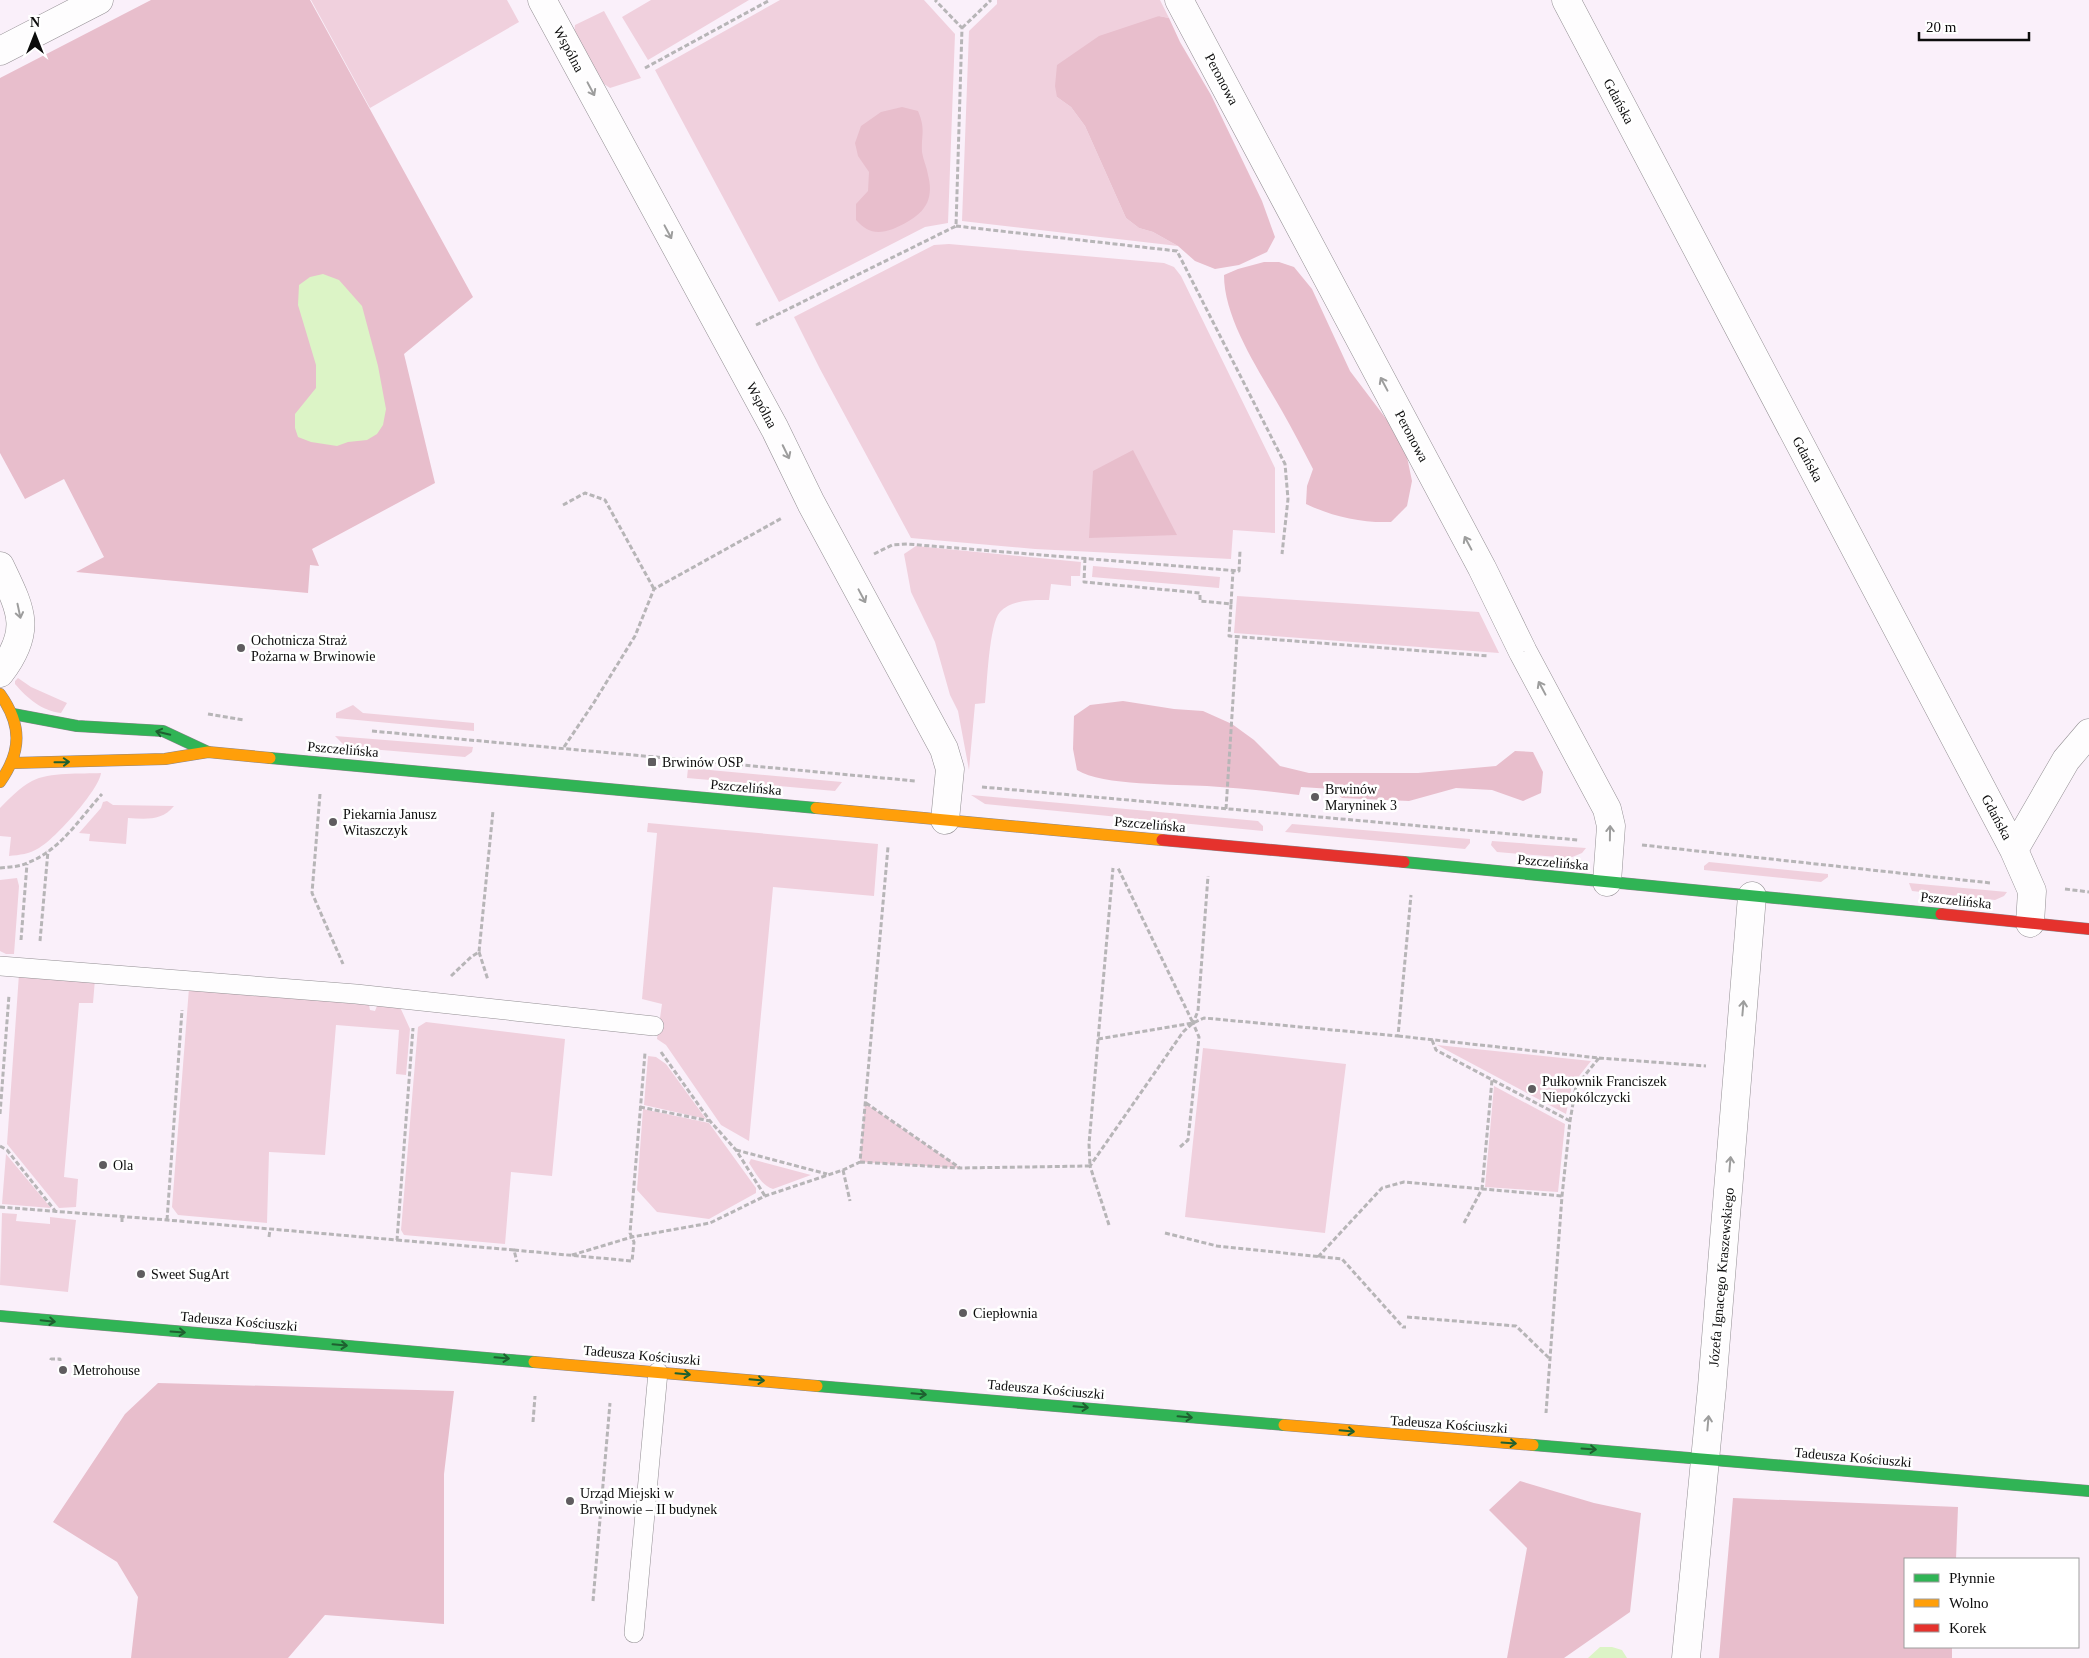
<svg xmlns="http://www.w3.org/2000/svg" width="2089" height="1658" font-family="'Times New Roman',serif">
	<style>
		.green { fill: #f0d0dd }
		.forest { fill: #e8becc }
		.water { fill: #dcf4c6 }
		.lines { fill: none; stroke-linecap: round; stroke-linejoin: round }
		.lane-casing { stroke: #938f93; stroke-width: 20 }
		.street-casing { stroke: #938f93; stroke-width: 29 }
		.fast-casing { stroke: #8a858a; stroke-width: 12 }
		.slow-casing { stroke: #8a858a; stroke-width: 12 }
		.jam-casing { stroke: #8a858a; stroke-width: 12 }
		.path { stroke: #b7b5b7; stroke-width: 3; stroke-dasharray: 5 2.5; stroke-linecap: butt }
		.lane { stroke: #fefdfe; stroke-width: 19 }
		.street { stroke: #fefdfe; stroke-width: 28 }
		.fast { stroke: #30b455; stroke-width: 11 }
		.slow { stroke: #ff9f0a; stroke-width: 11 }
		.jam { stroke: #e5322d; stroke-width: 11 }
		.oneway { stroke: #9d9d9d }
		.oneway2 { stroke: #1e6030 }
		.poi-dot { fill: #5f5c5f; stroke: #fff; stroke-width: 2 }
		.labels { text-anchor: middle; stroke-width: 5; stroke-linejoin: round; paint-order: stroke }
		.street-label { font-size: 14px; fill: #0c0c0c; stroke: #fff }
		.poi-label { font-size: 14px; fill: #0c0c0c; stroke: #fff; text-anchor: start }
	</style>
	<rect width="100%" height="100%" fill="#faf0fa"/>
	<path class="green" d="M 311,0 L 507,0 L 519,22 L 370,108 Z
		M 651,0 L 749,0 L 648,60 L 622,17 Z
		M 780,0 L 924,0 L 955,34 L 948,223 L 925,227 L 779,302 L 655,70 Z
		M 997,0 L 1160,0 L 1169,18 L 1159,16 L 1057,97 L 1071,107 L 1085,126 L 1126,218 L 1139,228 L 1153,232 L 1178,246 L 962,221 L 969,31 L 997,4 Z
		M 604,11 L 641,78 L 610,88 L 604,84 L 574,34 L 575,25 Z
		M 949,244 L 1164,263 L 1174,267 L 1181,276 L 1275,468 L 1275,533 L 1233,530 L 1231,559 L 1035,549 L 911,538 L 820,369 L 794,317 L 934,245 Z
		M 916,546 L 1081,562 L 1080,576 L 1071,576 L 1071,586 L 1051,584 L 1049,600 C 1034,600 1012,599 1000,612 C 989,624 987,685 985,703 L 975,704 L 969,770 L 958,711 L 950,695 L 935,642 L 911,592 L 904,554 Z
		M 1093,566 L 1220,577 L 1219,588 L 1092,577 Z
		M 1237,596 L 1479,612 L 1499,653 L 1234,633 Z
		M 18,678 L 31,687 L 67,703 L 61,713 C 42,711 27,698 15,684 L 15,681 Z
		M 353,705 L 363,713 L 474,723 L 474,731 L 336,718 L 336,713 Z
		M 335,736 L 473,747 L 472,752 L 465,757 L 346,747 Z
		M 688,768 L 842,782 L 835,791 L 687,778 Z
		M 101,773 C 99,790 55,839 39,848 C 29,854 20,855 9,856 L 11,837 L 0,836 L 0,808 C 10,798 19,788 32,781 C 49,772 82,774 101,773 Z
		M 971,795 L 1258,821 L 1263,826 L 1263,831 L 985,804 Z
		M 107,801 L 113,805 L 174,806 C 162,821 146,819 128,818 L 126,844 L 89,841 L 90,834 L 79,833 L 101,808 L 103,802 Z
		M 648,823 L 878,844 L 874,896 L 773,887 L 749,1141 L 721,1125 L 666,1045 L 657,1039 L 662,1004 L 642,999 L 657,833 L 647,832 Z
		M 1292,824 L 1470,839 L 1470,843 L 1465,849 L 1285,832 Z
		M 1492,841 L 1586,848 L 1582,853 L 1570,858 L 1497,852 L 1491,845 Z
		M 1709,862 L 1828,874 L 1828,877 L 1821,882 L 1704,870 L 1704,866 Z
		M 17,878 L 19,886 L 14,954 L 6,954 L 0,951 L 0,880 Z
		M 1909,883 L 2007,892 L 2004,896 L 1995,900 L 1912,891 Z
		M 19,974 L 95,979 L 93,1003 L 79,1003 L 64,1177 L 78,1179 L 76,1207 L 59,1208 L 7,1144 Z
		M 189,988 L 369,1005 L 370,1010 L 375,1011 L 377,1006 L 400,1007 L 410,1029 L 406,1075 L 396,1074 L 399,1030 L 336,1025 L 325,1155 L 269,1152 L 267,1223 L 178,1215 L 172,1207 Z
		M 426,1022 L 565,1039 L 552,1176 L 511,1172 L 505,1244 L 404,1235 L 401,1230 L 418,1027 Z
		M 1437,1045 L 1591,1061 L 1572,1085 L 1566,1114 Z
		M 1203,1048 L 1346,1064 L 1325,1233 L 1185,1217 Z
		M 648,1056 L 656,1057 L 666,1064 L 706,1119 L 644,1105 Z
		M 1494,1086 L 1565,1124 L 1558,1192 L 1485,1187 Z
		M 865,1103 L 960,1168 L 860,1162 Z
		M 643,1109 L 709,1123 L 756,1188 L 756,1193 L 709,1219 L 657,1212 L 637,1190 Z
		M 6,1154 L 51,1208 L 2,1204 Z
		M 751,1159 L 811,1175 L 773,1189 C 761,1185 756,1173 749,1163 Z
		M 2,1213 L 17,1214 L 16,1221 L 50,1224 L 50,1217 L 76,1220 L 68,1292 L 0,1285 Z"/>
	<path class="forest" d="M 151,0 L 310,0 L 473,297 L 404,354 L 435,483 L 312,549 L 319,566 L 310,565 L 308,593 L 76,572 L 104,557 L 64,479 L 25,499 L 0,453 L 0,78 Z
		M 1159,16 L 1169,18 L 1180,42 L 1211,95 L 1262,201 L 1275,237 L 1267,252 L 1239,265 L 1215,269 L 1195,261 L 1178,246 L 1153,232 L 1139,228 L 1126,218 L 1085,126 L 1071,107 L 1057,97 L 1055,86 L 1057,65 L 1099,36 Z
		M 902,107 L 918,111 C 926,130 921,134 922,152 C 923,160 927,167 928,175 C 936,206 918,218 893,229 C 876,235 867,232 856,220 L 856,204 L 868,191 L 869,172 L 858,156 L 855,143 L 861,126 L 881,112 Z
		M 1264,262 L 1279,262 L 1294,267 L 1312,289 L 1350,371 L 1387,420 L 1407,457 L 1412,481 L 1407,506 L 1391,522 C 1361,523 1334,517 1306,504 L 1307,486 L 1313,469 C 1303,450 1293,430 1282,411 C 1260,372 1224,320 1224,275 L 1238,269 Z
		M 1133,450 L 1177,535 L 1089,538 L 1093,471 Z
		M 1123,701 L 1174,709 L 1203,711 L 1232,724 L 1254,740 L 1280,766 L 1309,773 L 1418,773 L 1496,766 L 1515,751 L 1533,752 L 1543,772 L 1541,793 L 1523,801 L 1492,790 L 1456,788 L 1409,801 L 1342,798 L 1332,789 L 1301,787 L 1299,795 C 1269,791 1238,788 1207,786 C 1176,784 1102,786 1077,770 L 1073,749 L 1074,716 L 1090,705 Z
		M 158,1383 L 454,1391 L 444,1474 L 444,1624 L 325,1615 L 288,1658 L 131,1658 L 138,1597 L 117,1562 L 53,1522 L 125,1414 Z
		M 1520,1481 L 1594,1503 L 1641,1513 L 1630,1612 L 1564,1658 L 1507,1658 L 1527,1548 L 1489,1510 Z
		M 1733,1498 L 1958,1507 L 1956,1559 L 1905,1559 L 1905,1647 L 1952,1647 L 1952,1658 L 1719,1658 Z"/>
	<path class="water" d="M 323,274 L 339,280 L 362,306 L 378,366 L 386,409 L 383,425 L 377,434 L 367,440 L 348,442 L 337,446 L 311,442 L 298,437 L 295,428 L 295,414 L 316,388 L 316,365 L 298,305 L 299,285 L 310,277 Z
		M 1600,1647 L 1612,1647 L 1622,1650 L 1627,1658 L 1588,1658 Z"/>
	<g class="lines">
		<g class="lane-casing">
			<path id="lane" d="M 0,966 L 356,994 L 654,1026
				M 634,1633 L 658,1372"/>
		</g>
		<g class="street-casing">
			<path id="street" d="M 542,0 L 775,429 L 811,503 L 944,749 L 950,769 L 945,820
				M 1179,0 L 1482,568 L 1523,652 L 1607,809 L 1611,826 L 1607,882
				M 1566,0 L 2014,850 L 2032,891 L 2030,923
				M 0,51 L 99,0
				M 0,566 C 21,610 33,630 0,673
				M 2014,850 L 2066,760 L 2089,733
				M 1686,1658 L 1712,1387 L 1752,896"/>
		</g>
		<g class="fast-casing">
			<path id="fast" d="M 13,714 L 77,726 L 163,731 L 208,752
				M 270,758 L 816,808
				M 1404,862 L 1941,914
				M 0,1316 L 534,1362
				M 817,1386 L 1284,1425
				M 1533,1445 L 2089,1491"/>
		</g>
		<g class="slow-casing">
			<path id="slow" d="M 0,694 C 22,725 22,751 0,782
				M 13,763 L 165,759 L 208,752 L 270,758
				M 816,808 L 1162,840
				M 534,1362 L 817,1386
				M 1284,1425 L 1533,1445"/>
		</g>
		<g class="jam-casing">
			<path id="jam" d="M 1162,840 L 1404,862
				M 1941,914 L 2089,929"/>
		</g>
		<path class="path" d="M 962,28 L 991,0
			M 645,68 L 770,0
			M 956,226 L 1177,251 L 1285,464 L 1288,499 L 1282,554
			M 756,325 L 956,226 L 962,28 L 935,0
			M 563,505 L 585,493 L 605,500 L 654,589
			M 874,554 L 892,545 L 907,544 L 1239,571 L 1240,551
			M 1085,558 L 1084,582 L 1200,593 L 1200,601 L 1231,604 L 1229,636 L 1489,656
			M 1231,604 L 1233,571
			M 208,714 L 244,720
			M 372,731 L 916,781
			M 564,747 L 593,704 L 635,636 L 654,589 L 782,518
			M 982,787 L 1578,840
			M 320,794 L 312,893 L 343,964
			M 1226,809 L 1237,637
			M 1642,845 L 1991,883
			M 0,868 C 9,867 19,867 27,863 C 60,851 80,818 102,794
			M 2065,889 L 2089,892
			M 21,940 L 27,864
			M 40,941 L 48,851
			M 479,952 L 488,980
			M 451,976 L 471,957 L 479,952 L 493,811
			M 1398,1036 L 1599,1058 L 1576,1086 L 1570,1121 L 1562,1196 L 1546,1413
			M 1098,1039 L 1193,1023 L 1204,1018 L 1398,1036 L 1411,895
			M 1432,1040 L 1436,1050 L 1570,1121
			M 661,1052 L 710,1121 L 736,1150 L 765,1196
			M 1599,1058 L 1706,1066
			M 866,1103 L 960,1168
			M 640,1107 L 710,1121
			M 0,1114 L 9,995
			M 0,1146 L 7,1150 L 56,1212
			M 1180,1147 L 1188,1140 L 1199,1037 L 1193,1023 L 1198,1011 L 1208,876
			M 736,1150 L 827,1174
			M 860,1162 L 960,1168 L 1090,1166 L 1089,1144 L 1113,868
			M 843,1170 L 850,1201
			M 0,1207 L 167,1220 L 397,1240 L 413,1028
			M 167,1220 L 182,1010
			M 122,1222 L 122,1216
			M 1464,1223 L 1482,1189 L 1492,1080
			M 1109,1225 L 1090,1166 L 1183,1032 L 1193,1023 L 1118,868
			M 1165,1233 L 1217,1246 L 1342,1259 L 1403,1327 L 1406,1327
			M 269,1237 L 270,1230
			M 397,1240 L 514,1250 L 517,1262
			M 514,1250 L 632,1261 L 634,1242 L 630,1233 L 645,1053
			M 572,1255 L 632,1237 L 710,1223 L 765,1196 L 843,1170 L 860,1162 L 888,847
			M 1318,1257 L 1382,1188 L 1404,1182 L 1562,1196
			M 1407,1317 L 1516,1326 L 1550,1359
			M 51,1360 L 51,1359 L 60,1359 L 60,1361
			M 533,1422 L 535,1396
			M 593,1601 L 610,1403"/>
		<use href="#lane" class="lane"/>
		<use href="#street" class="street"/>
		<use href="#fast" class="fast"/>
		<use href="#slow" class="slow"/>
		<use href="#jam" class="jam"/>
	</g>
	<defs><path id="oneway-shaft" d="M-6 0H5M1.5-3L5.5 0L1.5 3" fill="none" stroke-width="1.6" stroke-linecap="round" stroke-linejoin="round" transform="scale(1.25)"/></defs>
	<g class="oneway">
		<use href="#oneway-shaft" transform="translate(591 89) rotate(62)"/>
		<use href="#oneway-shaft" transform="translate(668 232) rotate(62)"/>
		<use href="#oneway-shaft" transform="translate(1384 384) rotate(-118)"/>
		<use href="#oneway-shaft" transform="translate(786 452) rotate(64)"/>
		<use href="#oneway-shaft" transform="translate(1468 543) rotate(-118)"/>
		<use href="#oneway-shaft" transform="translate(862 596) rotate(62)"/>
		<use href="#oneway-shaft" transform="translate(19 611) rotate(78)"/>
		<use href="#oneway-shaft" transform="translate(1542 688) rotate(-118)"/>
		<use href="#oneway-shaft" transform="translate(1610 833) rotate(-89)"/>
		<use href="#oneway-shaft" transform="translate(1743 1008) rotate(-85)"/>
		<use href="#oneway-shaft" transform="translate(1730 1164) rotate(-85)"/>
		<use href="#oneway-shaft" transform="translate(1708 1423) rotate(-85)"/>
	</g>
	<g class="oneway2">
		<use href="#oneway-shaft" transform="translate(163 733) rotate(-166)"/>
		<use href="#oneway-shaft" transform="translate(62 762) rotate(-1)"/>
		<use href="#oneway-shaft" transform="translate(48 1321) rotate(6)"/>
		<use href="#oneway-shaft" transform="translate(178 1332) rotate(4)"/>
		<use href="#oneway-shaft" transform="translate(340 1345) rotate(5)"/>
		<use href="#oneway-shaft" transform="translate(502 1358) rotate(5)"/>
		<use href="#oneway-shaft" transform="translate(683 1374) rotate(5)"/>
		<use href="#oneway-shaft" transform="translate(757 1380) rotate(5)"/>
		<use href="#oneway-shaft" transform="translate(919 1394) rotate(5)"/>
		<use href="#oneway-shaft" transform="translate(1081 1407) rotate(5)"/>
		<use href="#oneway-shaft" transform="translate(1185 1417) rotate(5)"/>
		<use href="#oneway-shaft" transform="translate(1347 1431) rotate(5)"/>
		<use href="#oneway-shaft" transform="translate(1509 1443) rotate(4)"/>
		<use href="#oneway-shaft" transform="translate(1589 1449) rotate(4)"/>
	</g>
	<g class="poi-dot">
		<circle cx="241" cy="648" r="5"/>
		<rect x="647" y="757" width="10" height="10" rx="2.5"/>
		<circle cx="1315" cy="797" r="5"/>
		<circle cx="333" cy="822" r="5"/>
		<circle cx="1532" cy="1089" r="5"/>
		<circle cx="103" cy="1165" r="5"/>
		<circle cx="141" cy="1274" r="5"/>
		<circle cx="963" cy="1313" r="5"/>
		<circle cx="63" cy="1370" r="5"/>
		<circle cx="570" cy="1501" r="5"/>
	</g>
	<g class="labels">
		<g class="street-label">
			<text transform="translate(569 49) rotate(62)" y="5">Wspólna</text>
			<text transform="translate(1222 79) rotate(62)" y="5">Peronowa</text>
			<text transform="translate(1619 101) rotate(62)" y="5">Gdańska</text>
			<text transform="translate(762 405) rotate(62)" y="5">Wspólna</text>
			<text transform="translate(1412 436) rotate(62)" y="5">Peronowa</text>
			<text transform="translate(1808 459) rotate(62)" y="5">Gdańska</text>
			<text transform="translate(343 749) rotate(5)" y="5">Pszczelińska</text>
			<text transform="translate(746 787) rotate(5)" y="5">Pszczelińska</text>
			<text transform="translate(1997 817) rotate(62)" y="5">Gdańska</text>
			<text transform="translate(1150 824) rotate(5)" y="5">Pszczelińska</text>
			<text transform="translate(1553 862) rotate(5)" y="5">Pszczelińska</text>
			<text transform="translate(1956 900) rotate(6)" y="5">Pszczelińska</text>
			<text transform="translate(1721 1277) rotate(-85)" y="5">Józefa Ignacego Kraszewskiego</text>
			<text transform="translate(239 1321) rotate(5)" y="5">Tadeusza Kościuszki</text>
			<text transform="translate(642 1355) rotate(5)" y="5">Tadeusza Kościuszki</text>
			<text transform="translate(1046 1389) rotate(5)" y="5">Tadeusza Kościuszki</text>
			<text transform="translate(1449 1424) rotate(4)" y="5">Tadeusza Kościuszki</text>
			<text transform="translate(1853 1457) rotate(5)" y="5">Tadeusza Kościuszki</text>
		</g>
		<g class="poi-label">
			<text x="251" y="645">Ochotnicza Straż<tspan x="251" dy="16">Pożarna w Brwinowie</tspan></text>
			<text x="662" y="767">Brwinów OSP</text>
			<text x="1325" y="794">Brwinów<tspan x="1325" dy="16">Maryninek 3</tspan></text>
			<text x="343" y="819">Piekarnia Janusz<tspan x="343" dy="16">Witaszczyk</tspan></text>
			<text x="1542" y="1086">Pułkownik Franciszek<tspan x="1542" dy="16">Niepokólczycki</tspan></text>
			<text x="113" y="1170">Ola</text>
			<text x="151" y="1279">Sweet SugArt</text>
			<text x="973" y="1318">Ciepłownia</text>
			<text x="73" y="1375">Metrohouse</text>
			<text x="580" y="1498">Urząd Miejski w<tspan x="580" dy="16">Brwinowie – II budynek</tspan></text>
		</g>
	</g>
	<rect x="1904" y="1558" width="175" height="90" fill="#ffffff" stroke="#9e9e9e"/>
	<rect x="1914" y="1574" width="25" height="8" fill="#30b455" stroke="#9e9e9e"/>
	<text x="1949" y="1583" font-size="15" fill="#0c0c0c">Płynnie</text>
	<rect x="1914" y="1599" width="25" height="8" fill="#ff9f0a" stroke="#9e9e9e"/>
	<text x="1949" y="1608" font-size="15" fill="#0c0c0c">Wolno</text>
	<rect x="1914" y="1624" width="25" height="8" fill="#e5322d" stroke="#9e9e9e"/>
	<text x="1949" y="1633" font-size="15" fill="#0c0c0c">Korek</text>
	<g transform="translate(35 35)" stroke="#ffffff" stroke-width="4" paint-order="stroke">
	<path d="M0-4L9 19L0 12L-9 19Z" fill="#0c0c0c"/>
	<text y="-8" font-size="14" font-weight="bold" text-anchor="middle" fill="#0c0c0c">N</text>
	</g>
	<path d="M1919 32v8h110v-8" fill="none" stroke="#0c0c0c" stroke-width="2.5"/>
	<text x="1926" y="32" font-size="15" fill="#0c0c0c" stroke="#ffffff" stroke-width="4" paint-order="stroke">20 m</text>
</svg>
